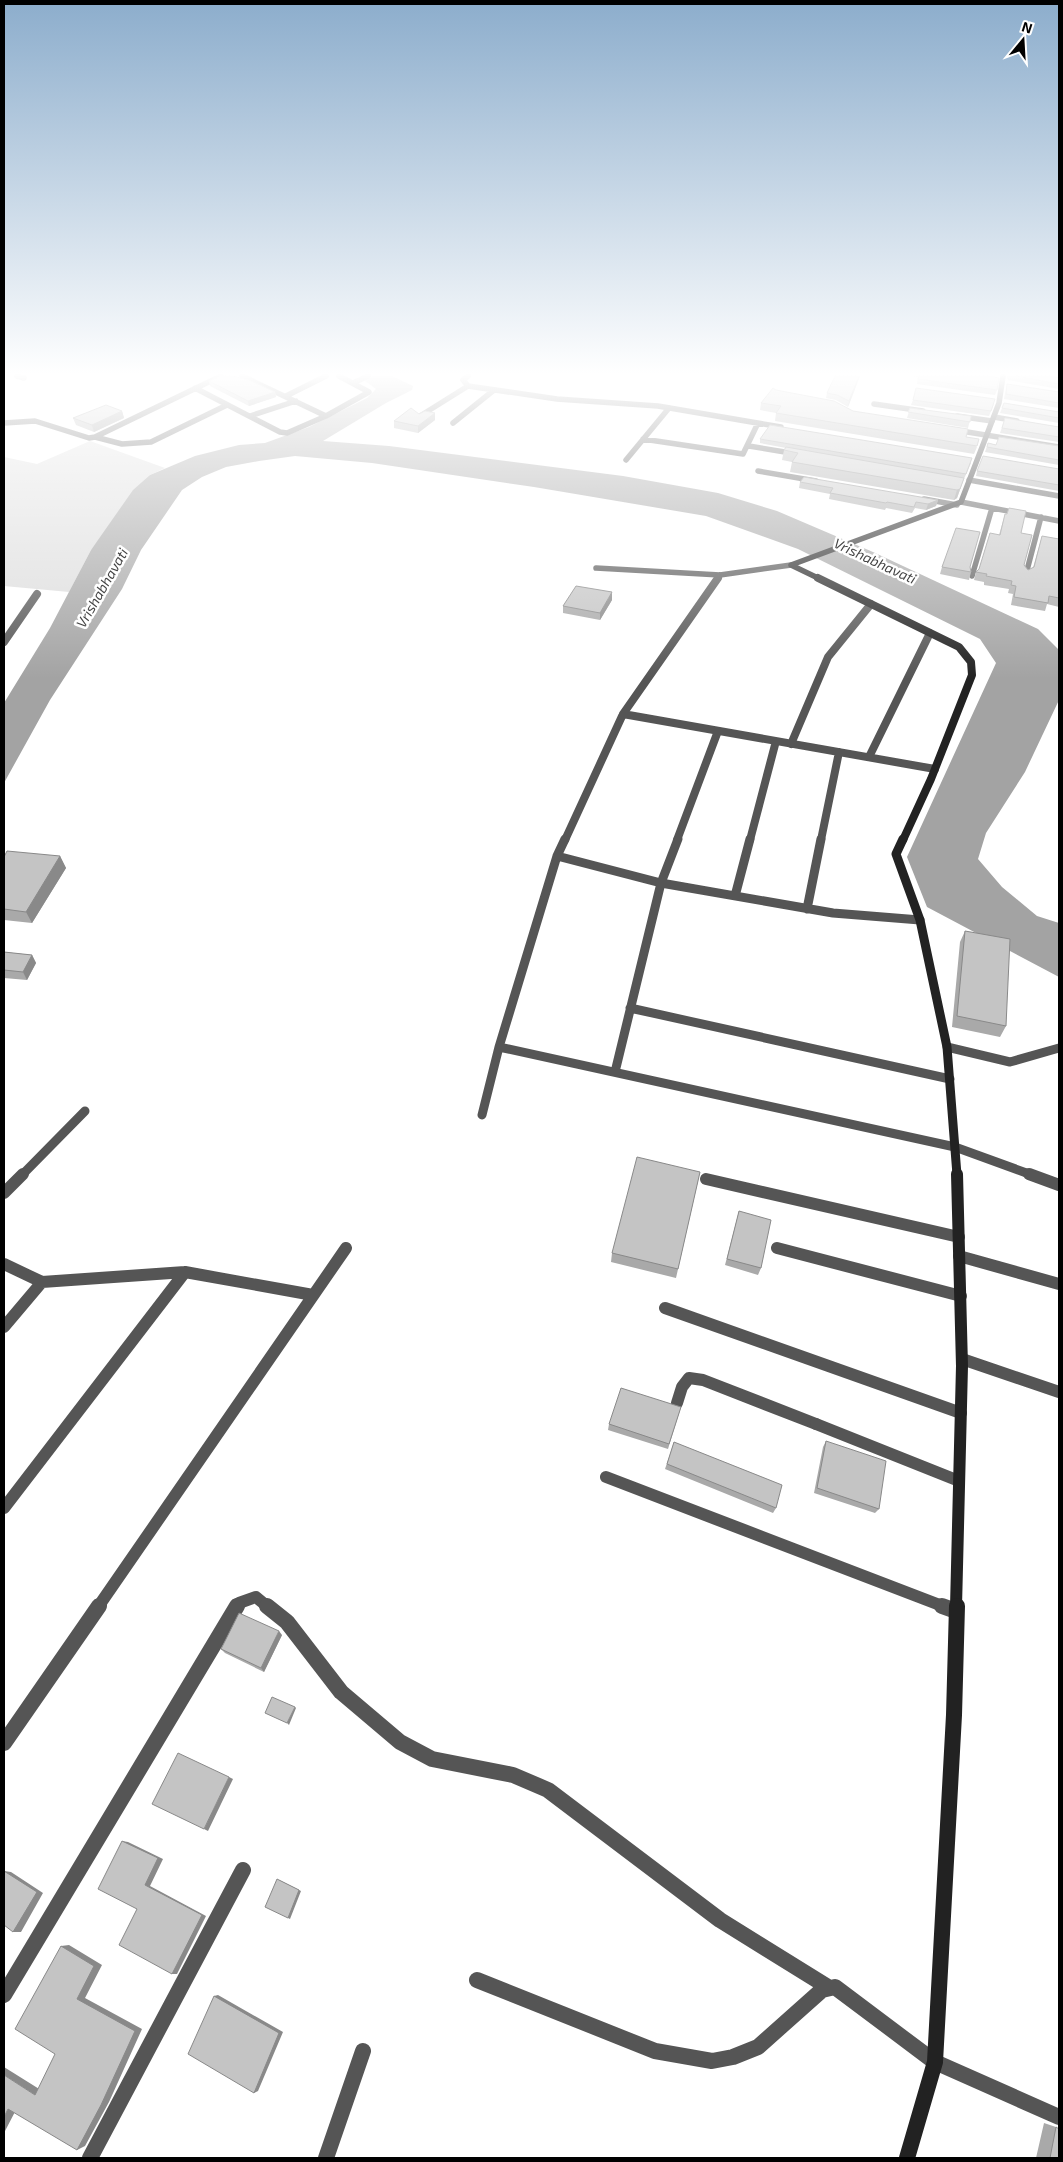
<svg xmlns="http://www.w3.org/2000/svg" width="1063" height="2162" font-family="'Exo 2',sans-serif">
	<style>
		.green { fill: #dcdcdc }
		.water { fill: #a3a3a3 }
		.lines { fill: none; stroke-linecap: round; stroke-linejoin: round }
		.lane-far2 { stroke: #555; stroke-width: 5.5 }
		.lane-far1 { stroke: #555; stroke-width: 8 }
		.lane { stroke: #555; stroke-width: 12 }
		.street-far4 { stroke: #555; stroke-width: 5.5 }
		.street-far3 { stroke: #555; stroke-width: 8 }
		.street-far2 { stroke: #555; stroke-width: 9 }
		.street-far1 { stroke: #555; stroke-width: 12 }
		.street { stroke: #555; stroke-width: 16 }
		.secondary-far4 { stroke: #222; stroke-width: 5.5 }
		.secondary-far3 { stroke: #222; stroke-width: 8 }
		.secondary-far2 { stroke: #222; stroke-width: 9 }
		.secondary-far1 { stroke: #222; stroke-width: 12 }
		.secondary { stroke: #222; stroke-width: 16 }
		.wall { fill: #a9a9a9 }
		.shaded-wall { fill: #898989 }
		.building { fill: #c4c4c4; stroke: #898989 }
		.labels { text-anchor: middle; stroke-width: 5; stroke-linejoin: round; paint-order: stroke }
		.far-water-label { font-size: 14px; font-style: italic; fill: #444; stroke: #fff }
	</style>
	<rect width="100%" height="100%" fill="#fff"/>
	<path class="green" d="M 90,441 L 165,468 L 150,475 L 91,550 L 69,592 L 4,586 L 4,457 L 37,464 Z"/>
	<path class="water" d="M 374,376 L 392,376 L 413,386 L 412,390 L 386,403 L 323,441 L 389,446 L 623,476 L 718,493 L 777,511 L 873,552 L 1038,629 L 1059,650 L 1059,700 L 1025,772 L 986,833 L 978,859 L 1002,887 L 1037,916 L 1059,923 L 1059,977 L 927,907 L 907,857 L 996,663 L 980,639 L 798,549 L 706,516 L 534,487 L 372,463 L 295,456 L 259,461 L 226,467 L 202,477 L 182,490 L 141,550 L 122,589 L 50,700 L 4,783 L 4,703 L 50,628 L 91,550 L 133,490 L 150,475 L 195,456 L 239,445 L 265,443 L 309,427 L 367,398 L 376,389 L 364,380 Z"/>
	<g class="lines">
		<path class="lane-far2" d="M 17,376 L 24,378"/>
		<path class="lane-far1" d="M 4,642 L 37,594"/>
		<path class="lane" d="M 706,1179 L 959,1237
			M 777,1248 L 961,1296
			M 677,1403 L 682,1387 L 689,1378 L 703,1380 L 816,1424"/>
		<path class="street-far4" d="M 242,376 L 326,416
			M 468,376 L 463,380 L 468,386 L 557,399 L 658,406 L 781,427
			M 353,383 L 368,376
			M 195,388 L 280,432 L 287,433 L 326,416 L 369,392 L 339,376
			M 286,396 L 326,376
			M 874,404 L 923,411
			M 250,416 L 296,401
			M 420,416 L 468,386
			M 957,416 L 992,421
			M 994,417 L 1017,421
			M 4,423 L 35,421 L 89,438 L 95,437 L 221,376
			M 453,423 L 494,390
			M 955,430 L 1059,447
			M 95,437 L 122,444 L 151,442 L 227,405
			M 643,439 L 743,454 L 758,423
			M 749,446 L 797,454
			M 626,460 L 669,408
			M 758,471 L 816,481
			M 969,480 L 1059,496
			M 924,499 L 957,505
			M 961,502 L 1059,521
			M 596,568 L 720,575 L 791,565
			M 1026,574 L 1041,517
			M 972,576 L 992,508
			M 717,579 L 720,575"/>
		<path class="street-far3" d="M 623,714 L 718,578
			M 791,744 L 828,657 L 871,604
			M 869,757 L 930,633
			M 565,840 L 623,714 L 935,769
			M 677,840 L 718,731
			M 750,840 L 776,741
			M 821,840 L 839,752"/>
		<path class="street-far2" d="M 565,839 L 557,856 L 499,1047 L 955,1147 L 1032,1175
			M 678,839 L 661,883 L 833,913 L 920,920
			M 557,856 L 661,883 L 615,1072
			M 735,896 L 750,839
			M 807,909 L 821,839
			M 630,1008 L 950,1079
			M 947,1047 L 1010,1062 L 1059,1048
			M 482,1115 L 499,1047
			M 22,1175 L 85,1111"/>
		<path class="street-far1" d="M 1029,1174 L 1059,1185
			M 4,1193 L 23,1174
			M 959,1256 L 1059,1284
			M 4,1264 L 42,1282 L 185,1272 L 313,1295
			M 665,1308 L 961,1413
			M 4,1327 L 42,1282
			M 962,1359 L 1059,1392
			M 816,1424 L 959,1481
			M 606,1477 L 945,1607
			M 4,1508 L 185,1272
			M 98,1607 L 346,1248
			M 237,1607 L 239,1603 L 256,1597 L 268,1607"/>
		<path class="street" d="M 267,1606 L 287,1622 L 341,1692 L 400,1742 L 432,1759 L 513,1775 L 548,1790 L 720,1920 L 828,1987
			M 942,1606 L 956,1611
			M 4,1743 L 99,1606
			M 477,1980 L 655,2051 L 712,2061 L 733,2057 L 758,2047 L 822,1990 L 835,1987 L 935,2062 L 1059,2117
			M 4,1995 L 237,1606
			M 90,2158 L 243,1870
			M 326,2158 L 363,2051"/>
		<path class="secondary-far4" d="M 820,579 L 791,565 L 961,502 L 999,403 L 1003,376"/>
		<path class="secondary-far3" d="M 818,578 L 959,647 L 971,662 L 972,675 L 931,779 L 903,840"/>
		<path class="secondary-far2" d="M 903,839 L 896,854 L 920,920 L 947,1047 L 957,1175"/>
		<path class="secondary-far1" d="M 956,1607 L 962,1366 L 957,1174"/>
		<path class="secondary" d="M 907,2158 L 935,2062 L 954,1715 L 957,1606"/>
	</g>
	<path class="wall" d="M 835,376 L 860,376 L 848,407 L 836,400 L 826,398 L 827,393 Z
		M 912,376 L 988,376 L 997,390 L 995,395 L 917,384 L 918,377 Z
		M 1007,376 L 1050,376 L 1059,378 L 1059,389 L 1008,380 Z
		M 209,381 L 275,392 L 276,397 L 249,406 L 210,386 Z
		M 1007,384 L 1059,392 L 1059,408 L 1004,399 Z
		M 913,400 L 994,404 L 989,416 L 911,405 Z
		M 761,403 L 853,411 L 966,437 L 977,447 L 974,454 L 775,421 L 776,413 L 760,410 Z
		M 1004,403 L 1059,412 L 1059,423 L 1000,413 Z
		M 910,408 L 971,416 L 968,428 L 907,418 Z
		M 122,411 L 124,418 L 94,432 L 76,425 L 73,418 Z
		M 435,413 L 435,420 L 418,433 L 394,428 L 394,421 L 419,414 Z
		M 1005,418 L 1059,427 L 1059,442 L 1000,433 Z
		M 760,439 L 971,463 L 964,479 L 957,498 L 954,500 L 790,472 L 792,462 L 782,460 L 784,450 L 786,448 L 760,443 Z
		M 988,443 L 996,445 L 1059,446 L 1059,465 L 985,452 Z
		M 1059,469 L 1059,491 L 976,476 L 977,471 Z
		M 800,482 L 938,500 L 936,506 L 926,510 L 915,508 L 912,513 L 886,508 L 885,510 L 829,499 L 830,494 L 799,488 Z
		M 1005,514 L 1021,533 L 1024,565 L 1028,570 L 1033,568 L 1042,536 L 1059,539 L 1059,607 L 1047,604 L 1045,611 L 1011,605 L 1013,594 L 1008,593 L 1009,589 L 984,585 L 984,582 L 974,580 L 976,572 L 979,569 L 999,535 Z
		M 942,567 L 970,567 L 971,572 L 969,580 L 940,574 Z
		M 612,600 L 600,620 L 563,613 L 563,606 Z
		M 60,856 L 66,868 L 32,923 L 4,920 L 4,857 Z
		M 965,931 L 1006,1026 L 1000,1037 L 952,1027 L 960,942 Z
		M 4,952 L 32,955 L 36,963 L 27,980 L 4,978 Z
		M 700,1172 L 676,1278 L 611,1262 L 612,1253 Z
		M 739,1211 L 761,1268 L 758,1275 L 725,1265 Z
		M 681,1407 L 668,1449 L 608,1430 L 609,1424 Z
		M 826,1441 L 879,1509 L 875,1513 L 814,1493 L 823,1447 Z
		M 674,1442 L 776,1508 L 773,1513 L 665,1469 Z
		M 282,1635 L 264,1672 L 225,1653 L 221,1649 Z
		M 1044,2123 L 1056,2127 L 1059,2158 L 1036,2158 Z"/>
	<path class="shaded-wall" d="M 859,376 L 860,376 L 848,407 L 849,401 Z
		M 275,392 L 276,397 L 249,406 L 248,401 Z
		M 122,411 L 124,418 L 94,432 L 92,425 Z
		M 435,413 L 435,420 L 418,433 L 418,426 Z
		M 964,478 L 957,498 L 954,500 L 957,490 Z
		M 938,500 L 936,506 L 926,510 L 928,504 Z
		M 612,592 L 612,600 L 600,620 L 600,613 Z
		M 60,856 L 66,868 L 32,923 L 26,912 Z
		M 32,955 L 36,963 L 27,980 L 23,972 Z
		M 279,1631 L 282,1635 L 264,1672 L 261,1668 Z
		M 295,1707 L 296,1708 L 289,1725 L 287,1723 Z
		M 229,1777 L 233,1779 L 208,1831 L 204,1829 Z
		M 122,1841 L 128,1842 L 163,1859 L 150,1886 L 206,1916 L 177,1974 L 172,1974 L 145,1885 Z
		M 4,1871 L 11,1872 L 43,1893 L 21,1932 L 13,1932 Z
		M 279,1880 L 301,1891 L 290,1919 L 288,1918 Z
		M 69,1945 L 102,1965 L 85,1998 L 142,2029 L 109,2102 L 85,2146 L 77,2150 L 77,1999 L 61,1946 Z
		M 218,1995 L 283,2032 L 258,2091 L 254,2093 L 214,1996 Z
		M 4,2067 L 44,2092 L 35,2095 L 4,2075 Z
		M 18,2106 L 4,2133 L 4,2117 L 8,2109 Z"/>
	<path class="building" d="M 220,376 L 232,376 L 249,380 L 275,392 L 248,401 L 209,381 Z
		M 835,376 L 859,376 L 849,401 L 837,395 L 827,393 Z
		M 919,376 L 988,376 L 999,378 L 997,390 L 918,379 Z
		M 1016,376 L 1050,376 L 1059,378 L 1059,384 Z
		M 1007,384 L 1059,392 L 1059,403 L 1006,394 Z
		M 773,388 L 776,390 L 834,401 L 853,411 L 968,429 L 966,437 L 979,439 L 977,446 L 776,413 L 781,406 L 761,403 Z
		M 916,388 L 995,399 L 991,411 L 913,400 Z
		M 1004,403 L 1059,412 L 1059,418 L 1002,408 Z
		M 106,405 L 122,411 L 92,425 L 73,418 Z
		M 411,408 L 419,414 L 425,411 L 435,413 L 418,426 L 394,421 Z
		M 910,408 L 971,416 L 970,422 L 908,412 Z
		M 1005,418 L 1059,427 L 1059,437 L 1002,428 Z
		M 770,425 L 972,458 L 966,474 L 760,439 Z
		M 999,437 L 1059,446 L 1059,460 L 987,447 L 988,443 L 996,445 Z
		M 786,447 L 964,478 L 960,489 L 957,490 L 792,462 L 798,453 L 784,450 Z
		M 983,456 L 1059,469 L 1059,485 L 977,471 Z
		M 804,477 L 938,500 L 928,504 L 916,502 L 914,507 L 887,502 L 886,503 L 830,493 L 833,488 L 800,482 Z
		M 1009,508 L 1026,511 L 1021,533 L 1032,535 L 1024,565 L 1028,570 L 1034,567 L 1042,536 L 1059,539 L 1059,598 L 1049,596 L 1048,603 L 1014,597 L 1016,586 L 1011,585 L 1012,581 L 986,576 L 987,574 L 976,572 L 979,569 L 990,533 L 1000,535 L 1005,514 L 1007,514 Z
		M 956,528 L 980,532 L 970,567 L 971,572 L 942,567 Z
		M 576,586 L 612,592 L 600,613 L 563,606 Z
		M 7,851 L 60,856 L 26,912 L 4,909 L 4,857 Z
		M 965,931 L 1010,939 L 1006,1026 L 957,1016 Z
		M 4,952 L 32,955 L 23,972 L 4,970 Z
		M 637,1157 L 700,1172 L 678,1269 L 612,1253 Z
		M 739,1211 L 771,1220 L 761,1268 L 727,1259 Z
		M 621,1388 L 681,1407 L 669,1444 L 609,1424 Z
		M 826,1441 L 886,1461 L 879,1509 L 817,1488 Z
		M 674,1442 L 782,1485 L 776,1508 L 667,1464 Z
		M 239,1613 L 279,1631 L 261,1668 L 221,1649 Z
		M 272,1697 L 295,1707 L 287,1723 L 265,1713 Z
		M 178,1753 L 229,1777 L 204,1829 L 152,1804 Z
		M 122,1841 L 158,1858 L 145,1885 L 202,1915 L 172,1974 L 119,1945 L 137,1909 L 98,1889 Z
		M 4,1871 L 37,1892 L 13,1932 L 4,1925 Z
		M 277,1879 L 299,1890 L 288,1918 L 265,1907 Z
		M 61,1946 L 94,1966 L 77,1999 L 135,2031 L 101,2105 L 77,2150 L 8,2109 L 4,2117 L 4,2075 L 35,2095 L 55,2054 L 15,2029 Z
		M 214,1996 L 279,2033 L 254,2093 L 188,2054 Z
		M 1056,2127 L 1059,2129 L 1059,2158 L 1050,2158 Z"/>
	<linearGradient id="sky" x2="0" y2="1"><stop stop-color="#8cadcc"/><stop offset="0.55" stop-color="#fff"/><stop offset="1" stop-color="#fff" stop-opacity="0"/></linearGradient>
	<rect width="1063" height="679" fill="url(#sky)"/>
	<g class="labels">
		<g class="far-water-label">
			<text transform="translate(875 561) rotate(25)" y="5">Vrishabhavati</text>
			<text transform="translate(102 588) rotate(-60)" y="5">Vrishabhavati</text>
		</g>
	</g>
	<rect width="1063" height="2162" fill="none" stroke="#000000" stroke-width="10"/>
	<g transform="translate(1023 40) rotate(18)" stroke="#ffffff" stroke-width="4" paint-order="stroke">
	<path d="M0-4L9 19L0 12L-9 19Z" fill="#000000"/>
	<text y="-8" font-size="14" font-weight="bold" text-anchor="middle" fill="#000000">N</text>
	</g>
</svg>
